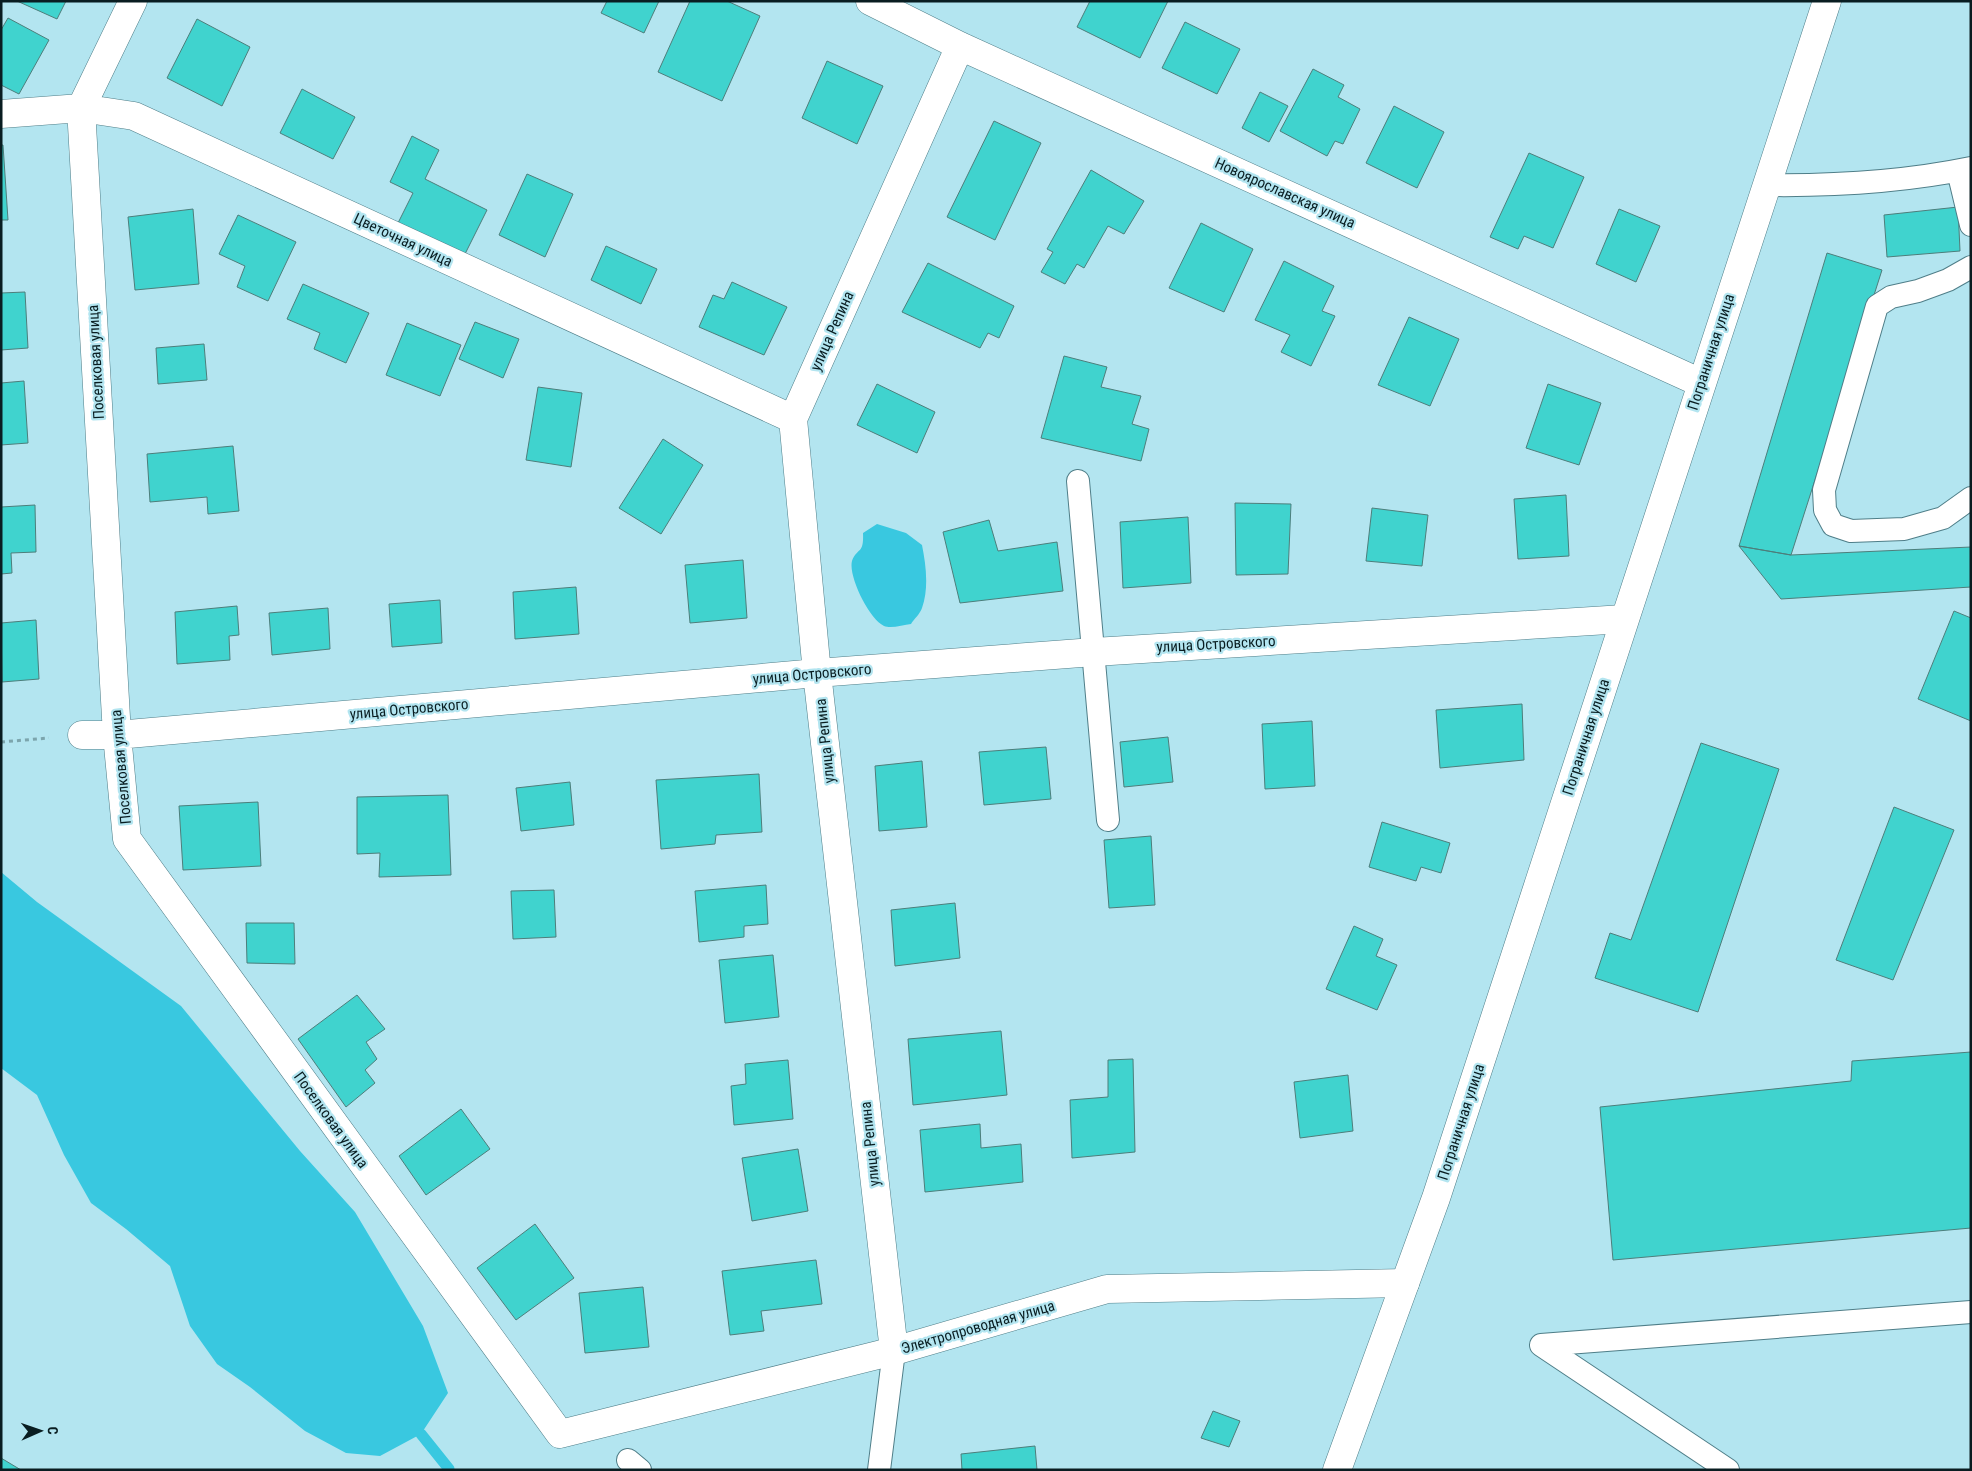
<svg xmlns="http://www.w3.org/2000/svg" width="1972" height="1471" font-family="'Roboto Condensed',sans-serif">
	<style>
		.water { fill: #39c8e0 }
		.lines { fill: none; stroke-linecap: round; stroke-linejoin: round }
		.stream { stroke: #39c8e0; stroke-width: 11 }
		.building { fill: #40d3ce; stroke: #4d7e7b }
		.service-casing { stroke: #4f7e88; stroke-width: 24 }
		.minor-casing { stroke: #4f7e88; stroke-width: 29 }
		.tertiary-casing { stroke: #4f7e88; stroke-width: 29 }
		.path { stroke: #7ca5ad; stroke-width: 3; stroke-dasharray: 4 4; stroke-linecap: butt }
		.service { stroke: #fff; stroke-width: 22 }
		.minor { stroke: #fff; stroke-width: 28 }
		.tertiary { stroke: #fff; stroke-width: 28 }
		.labels { text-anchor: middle; stroke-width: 4.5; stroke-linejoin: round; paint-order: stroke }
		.street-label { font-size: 15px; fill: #091d21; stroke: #b3e5f0 }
	</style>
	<rect width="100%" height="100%" fill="#b3e5f0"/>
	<path class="water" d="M 877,524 L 906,533 L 922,545 C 926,565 929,588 922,608 C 920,614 914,619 911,624 C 903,625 891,629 884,626 C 869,619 848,576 852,561 C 857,547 864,555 863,533 Z
		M 1,872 L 37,902 L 181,1006 L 300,1151 L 355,1212 L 423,1326 L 448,1393 L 421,1434 L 380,1456 L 346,1453 L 305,1431 L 250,1387 L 217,1364 L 190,1326 L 170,1266 L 126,1229 L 91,1203 L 64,1155 L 37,1095 L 1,1068 Z"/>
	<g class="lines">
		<path class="stream" d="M 421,1434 L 449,1469"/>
	</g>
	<path class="building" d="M 17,1 L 66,1 L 57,19 Z
		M 607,1 L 659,1 L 644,33 L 601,13 Z
		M 690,1 L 727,1 L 760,16 L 722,101 L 658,72 Z
		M 1090,1 L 1168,1 L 1140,58 L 1077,27 Z
		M 8,18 L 49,40 L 19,94 L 1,85 L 1,30 Z
		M 197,19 L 250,47 L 222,106 L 167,78 Z
		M 1185,22 L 1240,49 L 1217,94 L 1162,68 Z
		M 827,61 L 883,86 L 857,144 L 802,118 Z
		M 1313,69 L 1344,85 L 1338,97 L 1360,109 L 1343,144 L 1335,141 L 1327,156 L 1280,131 Z
		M 302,89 L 355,117 L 333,159 L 280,133 Z
		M 1260,92 L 1288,106 L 1269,142 L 1242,128 Z
		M 1394,106 L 1444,132 L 1417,188 L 1366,163 Z
		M 994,121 L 1041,143 L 995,240 L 947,217 Z
		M 412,136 L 439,150 L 425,179 L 487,210 L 464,256 L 398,223 L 413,193 L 390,182 Z
		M 1,145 L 3,145 L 8,220 L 1,220 Z
		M 1529,153 L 1584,177 L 1553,248 L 1524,236 L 1518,249 L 1490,237 Z
		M 1091,170 L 1144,201 L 1124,234 L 1108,226 L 1084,268 L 1077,264 L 1065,284 L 1041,272 L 1053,252 L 1047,249 Z
		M 527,174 L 573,194 L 545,257 L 499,235 Z
		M 1958,207 L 1960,251 L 1887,257 L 1884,215 Z
		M 193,209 L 199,284 L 135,290 L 128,217 Z
		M 1619,209 L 1660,226 L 1636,282 L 1596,264 Z
		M 238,215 L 296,242 L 268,301 L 237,287 L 245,266 L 219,254 Z
		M 1201,223 L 1253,249 L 1224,312 L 1169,288 Z
		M 606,246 L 657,269 L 641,304 L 591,280 Z
		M 1827,253 L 1882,270 L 1791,555 L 1739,546 Z
		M 1284,261 L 1334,286 L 1322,311 L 1335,316 L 1311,366 L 1281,352 L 1290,335 L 1255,320 Z
		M 928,263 L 1014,306 L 999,338 L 988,333 L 980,348 L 902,312 Z
		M 732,282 L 787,307 L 764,355 L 699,327 L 713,295 L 724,299 Z
		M 303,284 L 369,313 L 346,363 L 314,349 L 320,333 L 287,319 Z
		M 25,292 L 28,348 L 1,350 L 1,293 Z
		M 1409,317 L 1459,339 L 1430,406 L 1378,385 Z
		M 475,322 L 519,339 L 503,378 L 459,359 Z
		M 407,323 L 461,345 L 440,396 L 386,375 Z
		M 204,344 L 207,380 L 158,384 L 156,348 Z
		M 1064,356 L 1107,367 L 1101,387 L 1141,396 L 1132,424 L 1149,429 L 1141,461 L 1041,438 Z
		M 24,381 L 28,443 L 1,445 L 1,383 Z
		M 877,384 L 935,412 L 917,453 L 857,425 Z
		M 1548,384 L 1601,403 L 1579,465 L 1526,448 Z
		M 538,387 L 582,393 L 571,467 L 526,460 Z
		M 663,439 L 703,465 L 661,534 L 619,508 Z
		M 233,446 L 239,511 L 208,514 L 207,497 L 150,502 L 147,454 Z
		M 1566,495 L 1569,556 L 1518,559 L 1514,499 Z
		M 1235,503 L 1291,504 L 1288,574 L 1236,575 Z
		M 35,505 L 36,552 L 11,553 L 12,573 L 1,574 L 1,507 Z
		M 1372,508 L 1428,515 L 1422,566 L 1366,561 Z
		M 1188,517 L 1191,583 L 1123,588 L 1120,522 Z
		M 989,520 L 998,551 L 1057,542 L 1063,591 L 960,603 L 943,532 Z
		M 1739,546 L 1791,555 L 1971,547 L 1971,587 L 1781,599 Z
		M 743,560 L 747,618 L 690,623 L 685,565 Z
		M 576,587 L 579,634 L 515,639 L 513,592 Z
		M 440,600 L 442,643 L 392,647 L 389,604 Z
		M 237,606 L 239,635 L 229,636 L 230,660 L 177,664 L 175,612 Z
		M 328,608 L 330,649 L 272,655 L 269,613 Z
		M 1954,611 L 1971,618 L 1971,721 L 1918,699 Z
		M 36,620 L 39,679 L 2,682 L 1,623 Z
		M 1522,704 L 1524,760 L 1440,768 L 1436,710 Z
		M 1312,721 L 1315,786 L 1265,789 L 1262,724 Z
		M 1168,737 L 1173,782 L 1124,787 L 1120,742 Z
		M 1701,743 L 1779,769 L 1698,1012 L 1595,978 L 1610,933 L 1631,940 Z
		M 1046,747 L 1051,799 L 984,805 L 979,752 Z
		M 922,761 L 927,827 L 879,831 L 875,766 Z
		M 759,774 L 762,832 L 716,835 L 715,844 L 661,849 L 656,780 Z
		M 570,782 L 574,825 L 521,831 L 516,788 Z
		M 448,795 L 451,875 L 379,877 L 380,853 L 357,854 L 357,797 Z
		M 258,802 L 261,866 L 183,870 L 179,806 Z
		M 1894,807 L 1954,830 L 1893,980 L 1836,960 Z
		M 1382,822 L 1450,843 L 1441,873 L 1421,867 L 1416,881 L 1369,867 Z
		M 1151,836 L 1155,905 L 1109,908 L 1104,840 Z
		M 766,885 L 768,924 L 744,926 L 744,937 L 699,942 L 695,891 Z
		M 554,890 L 556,937 L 513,939 L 511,891 Z
		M 955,903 L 960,958 L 895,966 L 891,910 Z
		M 246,923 L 294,923 L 295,964 L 247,963 Z
		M 1354,926 L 1383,939 L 1376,956 L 1397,965 L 1377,1010 L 1326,989 Z
		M 773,955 L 779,1017 L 725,1023 L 719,960 Z
		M 357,995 L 385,1029 L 366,1042 L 377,1059 L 365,1070 L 375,1083 L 346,1107 L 298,1039 Z
		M 1001,1031 L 1007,1095 L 913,1105 L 908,1039 Z
		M 1971,1052 L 1971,1228 L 1613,1260 L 1600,1107 L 1851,1081 L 1852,1061 Z
		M 1133,1059 L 1135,1152 L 1072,1158 L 1070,1100 L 1108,1097 L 1108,1060 Z
		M 788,1060 L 793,1119 L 734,1125 L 731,1086 L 746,1084 L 745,1064 Z
		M 1348,1075 L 1353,1131 L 1300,1138 L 1294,1082 Z
		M 461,1109 L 490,1149 L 426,1195 L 399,1156 Z
		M 980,1124 L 981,1148 L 1021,1144 L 1023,1182 L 925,1192 L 920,1130 Z
		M 798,1149 L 808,1211 L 752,1221 L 742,1158 Z
		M 535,1224 L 574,1278 L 516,1320 L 477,1268 Z
		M 816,1260 L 822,1304 L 761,1311 L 764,1331 L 730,1335 L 722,1271 Z
		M 643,1287 L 649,1347 L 585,1353 L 579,1293 Z
		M 1213,1411 L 1240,1421 L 1229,1447 L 1201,1438 Z
		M 1035,1446 L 1037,1470 L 962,1470 L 961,1454 Z
		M 1,1458 L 21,1470 L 1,1470 Z"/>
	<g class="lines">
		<g class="service-casing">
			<path id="service" d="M 1958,171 L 1971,225
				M 1765,185 C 1834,186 1903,182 1971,168
				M 1971,267 L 1948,280 L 1918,291 L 1891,297 L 1877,306 L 1824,490 L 1825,510 L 1833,525 L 1851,531 L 1904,529 L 1943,518 L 1971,498
				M 1078,481 L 1108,820
				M 628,1460 L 640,1470
				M 879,1470 L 894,1351
				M 1728,1470 L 1541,1345 L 1971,1312"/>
		</g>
		<g class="minor-casing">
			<path id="minor" d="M 133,1 L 81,108 L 117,735 L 127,839 L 560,1434 L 894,1351 L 1107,1289 L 1405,1283
				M 870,1 L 960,46 L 1701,383
				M 1,114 L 81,108 L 134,116 L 793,419
				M 82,735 L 117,735 L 817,673 L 1094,652 L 1624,619
				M 894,1351 L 817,673 L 793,419 L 960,46"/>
		</g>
		<g class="tertiary-casing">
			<path id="tertiary" d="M 1337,1470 L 1436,1198 L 1827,1"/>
		</g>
		<path class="path" d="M 1,742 L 49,738"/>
		<use href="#service" class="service"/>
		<use href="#minor" class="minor"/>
		<use href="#tertiary" class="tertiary"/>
	</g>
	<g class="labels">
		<g class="street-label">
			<text transform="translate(1285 193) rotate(24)" y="5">Новоярославская улица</text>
			<text transform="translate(403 240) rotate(25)" y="5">Цветочная улица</text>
			<text transform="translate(832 331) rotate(-66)" y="5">улица Репина</text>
			<text transform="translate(1711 352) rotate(-72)" y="5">Пограничная улица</text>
			<text transform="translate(96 362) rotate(-93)" y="5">Поселковая улица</text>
			<text transform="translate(1216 644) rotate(-3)" y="5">улица Островского</text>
			<text transform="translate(812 674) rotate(-5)" y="5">улица Островского</text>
			<text transform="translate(409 709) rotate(-5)" y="5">улица Островского</text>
			<text transform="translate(1586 737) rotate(-72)" y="5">Пограничная улица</text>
			<text transform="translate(825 741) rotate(-96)" y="5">улица Репина</text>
			<text transform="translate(121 767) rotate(-95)" y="5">Поселковая улица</text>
			<text transform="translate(331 1120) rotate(54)" y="5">Поселковая улица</text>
			<text transform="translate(1461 1122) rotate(-72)" y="5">Пограничная улица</text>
			<text transform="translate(870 1144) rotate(-96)" y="5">улица Репина</text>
			<text transform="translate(978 1327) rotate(-16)" y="5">Электропроводная улица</text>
		</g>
	</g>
	<rect width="1972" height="1471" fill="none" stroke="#091d21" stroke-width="5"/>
	<g transform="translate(40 1431) rotate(88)" stroke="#b3e5f0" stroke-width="4" paint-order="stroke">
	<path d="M0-4L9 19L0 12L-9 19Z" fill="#091d21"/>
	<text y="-8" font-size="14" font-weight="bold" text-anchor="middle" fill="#091d21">С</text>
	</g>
</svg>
